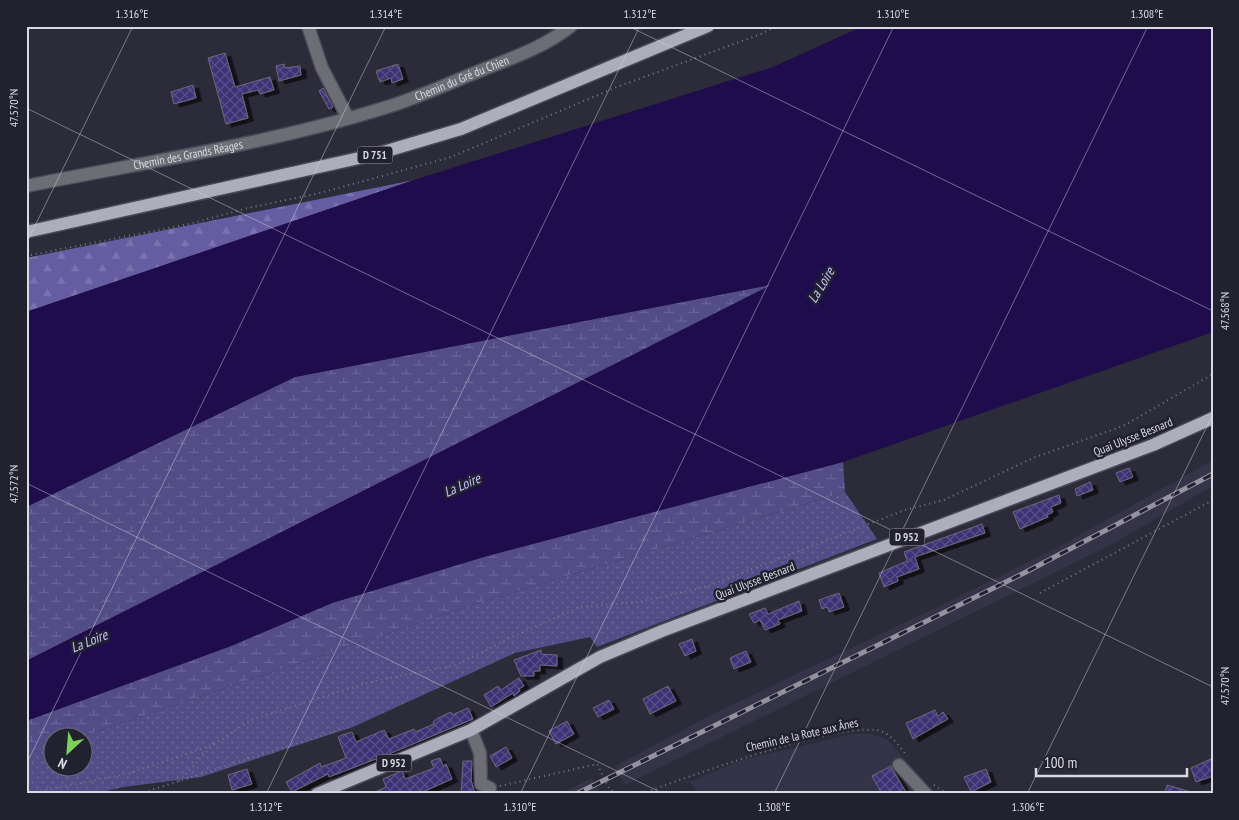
<svg xmlns="http://www.w3.org/2000/svg" width="1239" height="820" font-family="'PT Sans Narrow',sans-serif">
	<style>
		.built { fill: #353348 }
		.grass { fill: url(#grass-dots) }
		.forest { fill: url(#forest-firs) }
		.wetland { fill: url(#wetland-marsh) }
		.water { fill: #1f0c4d }
		.building { fill: url(#building-cross-hatch); stroke: #6a697a; filter: url(#shadow) }
		.lines { fill: none; stroke-linecap: round; stroke-linejoin: round }
		.minor-casing { stroke: #484755; stroke-width: 15 }
		.major-casing { stroke: #484755; stroke-width: 15 }
		.path { stroke: #797884; stroke-width: 2; stroke-dasharray: 1 4; stroke-linecap: butt }
		.minor { stroke: #6d6d75; stroke-width: 12 }
		.major { stroke: #adadbc; stroke-width: 12 }
		.rail-casing { stroke: #93929e; stroke-width: 5 }
		.rail { stroke: #22212f; stroke-width: 3; stroke-dasharray: 9; stroke-linecap: butt }
		.ticks { fill: none; stroke: #dadae3; stroke-width: 1; stroke-opacity: 0.45 }
		.labels { text-anchor: middle; stroke-width: 5; stroke-linejoin: round; paint-order: stroke }
		.shield { fill: #22212f; stroke: #a3a2ad; stroke-width: 1 }
		.shield-label { font-size: 11px; font-weight: bold; fill: #dadae3 }
		.street-label { font-size: 12px; fill: #dadae3; stroke: #22212f }
		.water-label { font-size: 14px; font-style: italic; fill: #c5c1fd; stroke: #22212f }
		.neatline { fill: none; stroke: #dadae3; stroke-width: 2 }
		.ticks-label { font-size: 12px; text-anchor: middle; fill: #dadae3 }
	</style>
	<defs>
		<pattern id="grass-dots" width="8" height="8" patternUnits="userSpaceOnUse" patternTransform="scale(1.25)"><rect width="8" height="8" fill="#534c86"/><path d="M2 2h.1M6 6h.1" fill="none" stroke="#6b6597" stroke-width="1.8" stroke-linecap="round"/></pattern>
		<pattern id="forest-firs" width="22" height="20" patternUnits="userSpaceOnUse" patternTransform="scale(1.25)"><rect width="22" height="20" fill="#655ca2"/><path d="M5 1l3.5 6h-7zM16 11l3.5 6h-7z" fill="#7a73af"/></pattern>
		<pattern id="wetland-marsh" width="20" height="14" patternUnits="userSpaceOnUse" patternTransform="scale(1.25)"><rect width="20" height="14" fill="#534c86"/><path d="M1 5h8M5 5V1M11 12h8M15 12V8" fill="none" stroke="#6b6597"/></pattern>
		<pattern id="building-cross-hatch" width="8" height="8" patternUnits="userSpaceOnUse" patternTransform="scale(1.25)"><rect width="8" height="8" fill="#3e3274"/><path d="M0 0l8 8M0 8l8-8" fill="none" stroke="#594f88"/></pattern>
		<filter id="shadow"><feDropShadow dx="5.5" dy="3" stdDeviation="0" flood-color="#0009"/></filter>
	</defs>
	<rect width="100%" height="100%" fill="#2c2b3a"/>
	<path class="built" d="M 1213,460 L 1213,486 L 1112,544 L 625,785 L 615,766 L 715,713 L 948,602 L 1062,545 Z
		M 852,734 L 871,734 L 888,740 L 929,787 L 940,794 L 701,794 L 689,782 L 742,760 Z
		M 592,778 L 601,794 L 559,794 Z"/>
	<path class="grass" d="M 845,492 L 877,539 L 597,647 L 590,637 L 515,653 L 353,727 L 201,777 L 124,787 L 92,794 L 26,794 L 26,755 L 52,746 L 52,768 L 82,768 L 82,738 L 80,737 L 472,605 Z"/>
	<path class="forest" d="M 414,180 L 26,312 L 26,258 Z"/>
	<path class="wetland" d="M 774,284 L 26,661 L 26,507 L 295,377 Z
		M 843,462 L 845,492 L 472,605 L 80,737 L 52,738 L 52,746 L 26,755 L 26,721 L 231,646 L 332,603 L 487,556 Z"/>
	<path class="water" d="M 863,26 L 1213,26 L 1213,332 L 843,462 L 487,556 L 332,603 L 231,646 L 26,721 L 26,661 L 771,285 L 295,377 L 26,507 L 26,312 L 414,180 L 773,67 Z"/>
	<path class="building" d="M 225,53 L 235,87 L 270,77 L 274,90 L 260,94 L 258,90 L 242,94 L 248,118 L 226,124 L 208,58 Z
		M 284,64 L 285,68 L 300,66 L 301,75 L 279,81 L 276,66 Z
		M 398,64 L 403,79 L 392,83 L 391,78 L 380,82 L 376,71 Z
		M 193,85 L 196,98 L 174,104 L 171,92 Z
		M 323,88 L 333,107 L 329,109 L 319,91 Z
		M 1129,468 L 1133,477 L 1120,482 L 1116,473 Z
		M 1090,482 L 1093,490 L 1077,496 L 1075,489 Z
		M 1059,495 L 1061,503 L 1051,507 L 1053,512 L 1047,515 L 1048,517 L 1020,529 L 1013,512 Z
		M 982,524 L 985,533 L 915,557 L 919,569 L 897,577 L 898,581 L 884,587 L 879,573 L 907,561 L 904,552 Z
		M 839,593 L 844,607 L 829,612 L 827,607 L 822,609 L 819,600 Z
		M 799,601 L 802,611 L 778,620 L 780,624 L 765,630 L 760,620 L 754,623 L 749,614 L 765,608 L 768,614 Z
		M 692,639 L 696,651 L 685,656 L 679,644 Z
		M 541,650 L 541,654 L 557,655 L 557,666 L 540,665 L 540,671 L 534,671 L 534,676 L 521,676 L 514,660 Z
		M 746,651 L 751,662 L 734,669 L 730,658 Z
		M 519,678 L 524,686 L 519,689 L 520,691 L 514,696 L 513,693 L 491,707 L 484,695 L 498,686 L 501,690 Z
		M 668,686 L 676,701 L 650,714 L 643,699 Z
		M 609,700 L 614,709 L 598,717 L 593,708 Z
		M 468,708 L 473,719 L 389,754 L 329,777 L 328,774 L 292,792 L 286,782 L 320,763 L 321,767 L 346,758 L 338,737 L 342,735 L 352,732 L 356,742 L 384,730 L 389,739 L 414,729 L 415,732 L 434,724 L 433,722 L 438,718 L 451,712 L 452,715 Z
		M 935,710 L 938,716 L 943,712 L 948,719 L 913,739 L 906,723 Z
		M 567,721 L 574,734 L 556,744 L 549,731 Z
		M 506,747 L 512,758 L 496,767 L 490,756 Z
		M 440,758 L 443,766 L 446,764 L 452,779 L 418,794 L 371,794 L 386,787 L 383,779 L 402,771 L 405,779 L 434,768 L 431,761 Z
		M 1213,758 L 1213,776 L 1196,782 L 1191,768 Z
		M 463,761 L 472,761 L 471,780 L 475,794 L 461,794 Z
		M 891,766 L 893,770 L 907,794 L 882,794 L 872,776 Z
		M 247,769 L 252,784 L 232,790 L 228,775 Z
		M 986,769 L 991,782 L 971,792 L 964,777 Z
		M 1167,785 L 1191,792 L 1190,794 L 1165,792 Z"/>
	<g class="lines">
		<g class="minor-casing">
			<g id="minor">
				<path d="M 308,26 L 322,68 L 348,118"/>
				<path id="s1" d="M 26,186 C 146,162 268,144 384,108 C 414,99 443,86 472,74 C 506,60 542,49 571,26"/>
				<path d="M 471,730 L 480,753 L 481,784 L 490,788"/>
				<path d="M 899,765 L 926,794"/>
			</g>
		</g>
		<g class="major-casing">
			<path id="major" d="M 26,232 L 373,155 L 461,129 L 708,26
				M 317,794 L 471,730 L 600,657 L 662,631 L 1153,445 L 1213,418"/>
		</g>
		<path class="path" d="M 26,256 L 189,224 L 248,208 L 320,193 L 451,157 L 617,87 L 761,34 L 776,26
			M 1040,593 L 1213,500
			M 214,744 L 251,720 L 294,706 L 370,682 L 456,665 L 516,635 L 580,607 L 638,602 L 706,587 L 905,510 L 944,500 L 1033,458 L 1123,426 L 1213,374
			M 934,785 L 947,794
			M 500,786 L 597,764 L 610,790 L 618,794
			M 26,794 L 131,773 L 214,744 L 179,781
			M 139,794 L 344,728
			M 642,794 C 680,779 851,717 883,732 C 893,737 901,748 907,756"/>
		<use href="#minor" class="minor"/>
		<use href="#major" class="major"/>
		<g class="rail-casing">
			<path id="rail" d="M 576,794 L 1024,573 L 1213,474"/>
		</g>
		<use href="#rail" class="rail"/>
	</g>
	<path class="ticks" d="M 628,26 L 1213,311M 26,108 L 1213,687M 26,244 L 133,26M 26,483 L 664,794M 26,765 L 386,26M 266,794 L 640,26M 520,794 L 894,26M 774,794 L 1148,26M 1027,794 L 1213,414"/>
	<g class="labels">
		<g class="shield">
			<rect x="357.5" y="146.5" width="35" height="17" rx="4"/>
			<rect x="889.5" y="528.5" width="35" height="17" rx="4"/>
			<rect x="376.5" y="754.5" width="35" height="17" rx="4"/>
		</g>
		<g class="shield-label">
			<text x="375" y="159">D 751</text>
			<text x="907" y="541">D 952</text>
			<text x="394" y="767">D 952</text>
		</g>
		<g class="street-label">
			<text dy="4" stroke="none"><textPath href="#s1" startOffset="450">Chemin du Gré du Chien</textPath></text>
			<text dy="4" stroke="none"><textPath href="#s1" startOffset="165">Chemin des Grands Réages</textPath></text>
			<text transform="translate(1133 437) rotate(-22)" y="4">Quai Ulysse Besnard</text>
			<text transform="translate(755 581) rotate(-21)" y="4">Quai Ulysse Besnard</text>
			<text transform="translate(802 735) rotate(-13)" y="4">Chemin de la Rote aux Ânes</text>
		</g>
		<g class="water-label">
			<text transform="translate(821 285) rotate(-59)" y="5">La Loire</text>
			<text transform="translate(462 485) rotate(-24)" y="5">La Loire</text>
			<text transform="translate(89 641) rotate(-22)" y="5">La Loire</text>
		</g>
	</g>
	<rect width="1239" height="820" fill="none" stroke="#22212f" stroke-width="55"/>
	<g transform="translate(68 752) rotate(206)"><circle r="24" fill="#22212f" stroke="#6c6b77"/>
	<path d="M0-4L9 19L0 12L-9 19Z" fill="#79d157"/>
	<text y="-8" font-size="14" font-weight="bold" text-anchor="middle" fill="#dadae3">N</text>
	</g>
	<path d="M1036 768v8h151v-8" fill="none" stroke="#dadae3" stroke-width="2.5"/>
	<text x="1044" y="768" font-size="15" fill="#dadae3" stroke="#22212f" stroke-width="4" paint-order="stroke">100 m</text>
	<rect x="28" y="28" width="1184" height="764" class="neatline"/>
	<g class="ticks-label">
		<text x="132" y="18">1.316°E</text>
		<text x="386" y="18">1.314°E</text>
		<text x="640" y="18">1.312°E</text>
		<text x="893" y="18">1.310°E</text>
		<text x="1147" y="18">1.308°E</text>
		<text transform="translate(14 108) rotate(-90)" y="4">47.570°N</text>
		<text transform="translate(1225 311) rotate(-90)" y="4">47.568°N</text>
		<text transform="translate(14 484) rotate(-90)" y="4">47.572°N</text>
		<text transform="translate(1225 686) rotate(-90)" y="4">47.570°N</text>
		<text x="266" y="811">1.312°E</text>
		<text x="520" y="811">1.310°E</text>
		<text x="774" y="811">1.308°E</text>
		<text x="1028" y="811">1.306°E</text>
	</g>
</svg>
